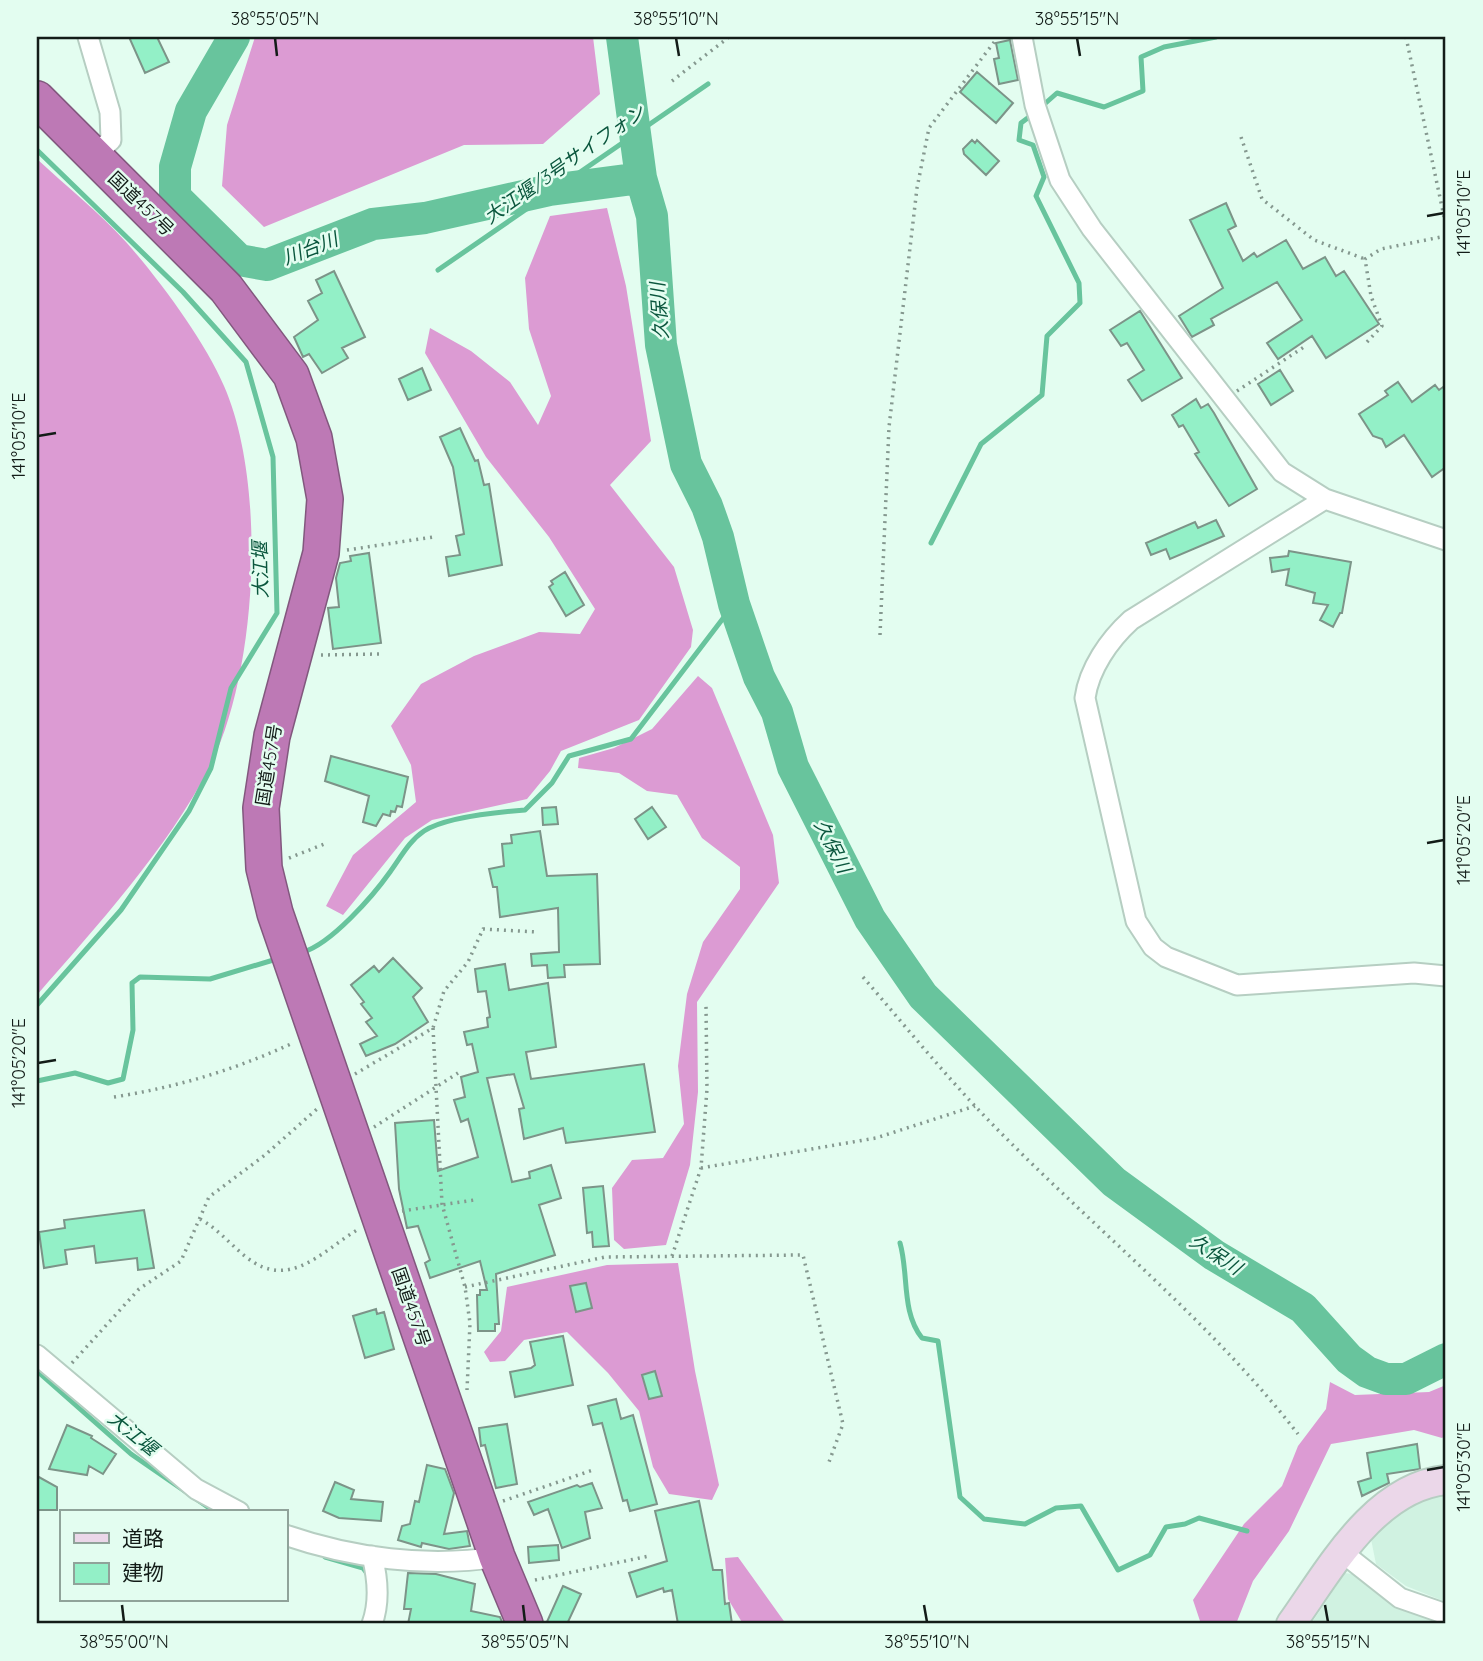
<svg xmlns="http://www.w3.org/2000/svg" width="1483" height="1661" font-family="Quicksand,'Noto Sans JP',sans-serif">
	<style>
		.built { fill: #d0f2e1 }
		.forest { fill: #dc9bd3 }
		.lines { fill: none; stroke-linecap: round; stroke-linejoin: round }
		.stream { stroke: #68c49d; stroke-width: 5 }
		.river { stroke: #68c49d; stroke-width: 32 }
		.building { fill: #93f0c7; stroke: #7c9488; stroke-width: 2 }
		.street-casing { stroke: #b6cec2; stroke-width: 23 }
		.secondary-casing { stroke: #b6cec2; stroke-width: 32 }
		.highway-casing { stroke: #82587e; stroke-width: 38 }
		.path { stroke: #85988f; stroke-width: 3.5; stroke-dasharray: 2 5; stroke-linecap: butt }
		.street { stroke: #fff; stroke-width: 19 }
		.secondary { stroke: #ebd7e9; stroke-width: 28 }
		.highway { stroke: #bd79b5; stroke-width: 35 }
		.ticks { fill: none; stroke: #131c18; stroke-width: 2.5 }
		.labels { text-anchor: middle; stroke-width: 5; stroke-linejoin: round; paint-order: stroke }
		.street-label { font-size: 18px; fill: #131c18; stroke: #e3fdf0 }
		.water-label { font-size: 19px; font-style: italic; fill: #0a563d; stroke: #e3fdf0 }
		.neatline { fill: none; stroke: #131c18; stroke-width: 2.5 }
		.ticks-label { font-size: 18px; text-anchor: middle; fill: #131c18 }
	</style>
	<rect width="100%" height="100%" fill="#e3fdf0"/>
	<path class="built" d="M 1446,1492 L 1446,1602 L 1406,1586 L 1376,1564 L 1371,1539 L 1408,1504 Z
		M 1345,1573 L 1358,1575 L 1396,1605 L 1446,1624 L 1311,1624 Z"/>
	<path class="forest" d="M 255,37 L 593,37 L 600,94 L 543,144 L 464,145 L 264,227 L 222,186 L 227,125 Z
		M 37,159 C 66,186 99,212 126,242 C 158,278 205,341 224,386 C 267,484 258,672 209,768 C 168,848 96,927 37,995 Z
		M 607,208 L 626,286 L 651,441 L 610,485 L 674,567 L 693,630 L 691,647 L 639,720 L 561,751 L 550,771 L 527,799 L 432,820 L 405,838 L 343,915 L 326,906 L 353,855 L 416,802 L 411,765 L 391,726 L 421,684 L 474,656 L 539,632 L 580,634 L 595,609 L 549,537 L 486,457 L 425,353 L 430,328 L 471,351 L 510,382 L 538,425 L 551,396 L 529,329 L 525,278 L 550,216 Z
		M 698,676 L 712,688 L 773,835 L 779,883 L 697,1002 L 698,1092 L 690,1165 L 666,1245 L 624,1249 L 614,1240 L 612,1188 L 632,1160 L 663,1158 L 684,1124 L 678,1066 L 687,994 L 703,942 L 740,889 L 740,867 L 702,838 L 677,795 L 647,791 L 619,773 L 578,768 L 579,758 L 614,748 L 652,729 Z
		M 678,1263 L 695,1371 L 719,1485 L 712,1500 L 669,1494 L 653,1467 L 639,1411 L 608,1373 L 567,1332 L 524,1340 L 505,1361 L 490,1362 L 484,1352 L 501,1331 L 507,1287 L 607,1265 Z
		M 1330,1382 L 1355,1395 L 1429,1392 L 1446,1385 L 1446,1435 L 1442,1438 L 1414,1430 L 1331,1444 L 1289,1531 L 1253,1581 L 1236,1624 L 1201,1624 L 1193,1600 L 1244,1524 L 1282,1486 L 1298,1446 L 1326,1409 Z
		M 738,1557 L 786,1624 L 743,1624 L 728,1599 L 725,1558 Z"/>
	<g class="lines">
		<path class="stream" d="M 1040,108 L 1057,93 L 1104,107 L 1143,91 L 1141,57 L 1164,47 L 1216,37
			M 37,150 L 183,292 L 246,362 L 273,457 L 277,613 L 231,688 L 211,768 L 189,811 L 121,910 L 37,1005
			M 438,270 L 708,84
			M 931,543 L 981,444 L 1042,395 L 1047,336 L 1080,303 L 1079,283 L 1036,196 L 1044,177 L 1033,145 L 1019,140 L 1021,123 L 1033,114
			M 303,952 C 331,944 373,896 390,872 C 401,857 409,841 424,831 C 446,817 499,812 525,810 L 552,783 L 569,756 L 631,739 L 734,604
			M 37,1081 L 75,1073 L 108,1083 L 123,1079 L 133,1030 L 132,983 L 140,977 L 210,979 L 280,958
			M 900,1243 C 909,1274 901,1312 922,1338 L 938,1341 L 960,1497 L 984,1519 L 1025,1524 L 1056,1508 L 1081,1506 L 1118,1570 L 1150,1555 L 1166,1527 L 1185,1524 L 1199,1518 L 1247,1531
			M 37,1371 L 131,1454 L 215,1512
			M 325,1557 L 363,1568 L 369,1576"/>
		<path class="river" d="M 234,37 L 191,111 L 175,167 L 175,197 L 239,260 L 267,265 L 373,224 L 425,218 L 550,190 L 641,178
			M 622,37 L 641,178 L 652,216 L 661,345 L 686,464 L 707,506 L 718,537 L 734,604 L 759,677 L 777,712 L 793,767 L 870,919 L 923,996 L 1114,1182 L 1214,1255 L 1303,1308 L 1349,1359 L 1367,1372 L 1386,1379 L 1406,1379 L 1446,1359"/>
	</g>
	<path class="building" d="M 129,37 L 157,37 L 169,62 L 145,73 Z
		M 1010,40 L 1018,80 L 999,84 L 994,59 L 999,58 L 996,43 Z
		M 977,72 L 1013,103 L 996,123 L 960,92 Z
		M 972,140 L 975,143 L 977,140 L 999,161 L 986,175 L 964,154 L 963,149 Z
		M 1226,203 L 1236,226 L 1228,230 L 1243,261 L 1254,253 L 1257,257 L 1286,240 L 1303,269 L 1325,257 L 1336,276 L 1344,271 L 1379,324 L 1326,358 L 1312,336 L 1278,359 L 1267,343 L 1302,320 L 1277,282 L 1211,319 L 1214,325 L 1192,337 L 1179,316 L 1223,288 L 1190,220 Z
		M 334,271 L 365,337 L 342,348 L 348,358 L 322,373 L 309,354 L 303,357 L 294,337 L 318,320 L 308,301 L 322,293 L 316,280 Z
		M 1140,311 L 1182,378 L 1142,401 L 1128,380 L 1144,370 L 1127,343 L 1121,346 L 1110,330 Z
		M 422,368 L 431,390 L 408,400 L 399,379 Z
		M 1280,370 L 1293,391 L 1271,405 L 1258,384 Z
		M 1398,382 L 1412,402 L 1435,385 L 1439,390 L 1446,385 L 1446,467 L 1432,477 L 1404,435 L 1386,447 L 1382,439 L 1373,436 L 1359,414 L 1388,395 L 1385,391 Z
		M 1196,399 L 1201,408 L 1208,404 L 1214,413 L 1257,489 L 1229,506 L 1195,454 L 1199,452 L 1183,425 L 1179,427 L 1172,415 Z
		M 460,428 L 475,461 L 478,460 L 484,485 L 489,484 L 502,565 L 449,576 L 446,557 L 460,555 L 456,536 L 464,534 L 453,467 L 440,437 Z
		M 1216,520 L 1224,536 L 1170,559 L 1166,549 L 1151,555 L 1146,543 L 1195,522 L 1198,528 Z
		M 1289,551 L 1351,562 L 1342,613 L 1340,613 L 1333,627 L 1320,620 L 1328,605 L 1313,603 L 1315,593 L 1286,585 L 1289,569 L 1272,572 L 1270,558 L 1288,556 Z
		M 369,553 L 381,643 L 333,649 L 328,608 L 339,607 L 336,578 L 340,563 L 351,561 L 350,556 Z
		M 565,572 L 584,605 L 566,616 L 549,587 L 553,584 L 551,581 Z
		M 331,756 L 408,777 L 402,807 L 397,806 L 395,812 L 391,811 L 390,816 L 383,814 L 376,826 L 363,822 L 369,796 L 325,781 Z
		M 556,807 L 558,824 L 543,825 L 542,808 Z
		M 652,807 L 666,827 L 648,839 L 635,819 Z
		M 540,831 L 547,876 L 597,874 L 600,964 L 564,965 L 565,977 L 548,978 L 547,965 L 532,966 L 531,954 L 559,952 L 558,908 L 500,917 L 497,887 L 493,887 L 489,869 L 504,866 L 502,844 L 512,843 L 511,835 Z
		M 393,958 L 422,988 L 413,997 L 428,1022 L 395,1044 L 366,1056 L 360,1044 L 377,1036 L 366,1022 L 372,1018 L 361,1004 L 364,1002 L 351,985 L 374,966 L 379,972 Z
		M 505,964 L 509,990 L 548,983 L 556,1047 L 526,1052 L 531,1079 L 644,1064 L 655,1132 L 566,1143 L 563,1128 L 524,1139 L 519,1109 L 524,1108 L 514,1074 L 487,1078 L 512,1182 L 530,1178 L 529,1172 L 551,1165 L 561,1198 L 539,1205 L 555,1255 L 496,1274 L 499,1324 L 495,1324 L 495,1331 L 478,1331 L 477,1295 L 480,1295 L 480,1290 L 487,1290 L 480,1261 L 430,1278 L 425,1263 L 430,1260 L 418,1226 L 407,1228 L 399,1189 L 395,1123 L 434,1120 L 438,1171 L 478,1157 L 468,1119 L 461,1122 L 454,1100 L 465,1097 L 461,1077 L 478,1072 L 472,1044 L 467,1045 L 464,1032 L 488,1027 L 487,1018 L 490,1017 L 486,991 L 478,992 L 475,969 Z
		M 603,1186 L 609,1246 L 593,1247 L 592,1232 L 587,1233 L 583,1188 Z
		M 144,1210 L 154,1268 L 138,1270 L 137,1258 L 96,1263 L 94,1246 L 65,1250 L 67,1264 L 44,1268 L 39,1232 L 65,1228 L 64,1220 Z
		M 586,1283 L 592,1308 L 576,1312 L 570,1286 Z
		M 376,1309 L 377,1314 L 384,1312 L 394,1349 L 365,1358 L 353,1316 Z
		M 563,1336 L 573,1385 L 515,1397 L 510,1372 L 531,1368 L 535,1365 L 530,1342 Z
		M 655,1371 L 662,1396 L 649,1399 L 642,1375 Z
		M 616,1399 L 621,1419 L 633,1415 L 657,1504 L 630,1511 L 627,1500 L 623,1501 L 602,1423 L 593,1425 L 588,1406 Z
		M 507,1424 L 517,1484 L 496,1488 L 485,1445 L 481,1446 L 479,1428 Z
		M 67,1425 L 92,1436 L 91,1438 L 116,1454 L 103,1474 L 89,1466 L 87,1475 L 49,1469 Z
		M 1417,1444 L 1420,1469 L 1387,1474 L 1389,1483 L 1362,1496 L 1358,1482 L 1371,1478 L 1367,1453 Z
		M 427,1465 L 445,1469 L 454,1493 L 444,1534 L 467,1531 L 470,1546 L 449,1549 L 422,1543 L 421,1547 L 398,1540 L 402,1526 L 410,1524 L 415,1501 L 419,1502 Z
		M 37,1476 L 57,1487 L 57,1510 L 37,1510 Z
		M 335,1482 L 354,1490 L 351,1499 L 383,1502 L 381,1521 L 339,1518 L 323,1511 Z
		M 592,1483 L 602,1508 L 585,1512 L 590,1538 L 562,1548 L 548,1509 L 534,1515 L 528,1502 L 577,1485 L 580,1487 Z
		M 699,1501 L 713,1570 L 722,1570 L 725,1604 L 729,1603 L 732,1624 L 678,1624 L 672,1590 L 664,1592 L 663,1588 L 637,1597 L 629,1573 L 667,1561 L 655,1511 Z
		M 558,1545 L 559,1560 L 529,1563 L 528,1547 Z
		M 408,1573 L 436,1574 L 475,1584 L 471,1611 L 500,1617 L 503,1624 L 408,1624 L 411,1609 L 404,1609 Z
		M 563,1586 L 581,1594 L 567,1624 L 546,1624 Z"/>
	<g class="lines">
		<g class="street-casing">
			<path id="street" d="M 88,37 L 110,112 L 111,140 L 93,157
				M 1022,37 L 1035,105 L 1060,180 L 1092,229 L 1282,472 L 1325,499 L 1446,540
				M 1325,499 L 1131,620 C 1109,640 1089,669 1085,698 L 1136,921 L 1153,947 L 1166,957 L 1237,985 L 1414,973 L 1446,976
				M 37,1355 L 196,1489 L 239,1512
				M 285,1535 C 352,1558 427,1568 497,1557
				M 1343,1553 L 1400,1598 L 1446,1614
				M 372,1624 C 380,1602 378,1579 372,1556"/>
		</g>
		<g class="secondary-casing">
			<path id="secondary" d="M 1291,1624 C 1329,1571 1374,1487 1446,1480"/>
		</g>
		<g class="highway-casing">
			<path id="highway" d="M 37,99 L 226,288 L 291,375 L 314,438 L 325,499 L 321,553 L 272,736 L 261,808 L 264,868 L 275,913 L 497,1557 L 525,1624"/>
		</g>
		<path class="path" d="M 1406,37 L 1446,226
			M 672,81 L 729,37
			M 1241,137 L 1262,199 L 1314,240 L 1365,259
			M 1367,342 L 1382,326 L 1371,296 L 1365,259 L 1381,249 L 1446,236
			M 1237,391 L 1307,345
			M 347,550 L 433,537
			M 880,635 L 889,427 L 917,188 L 929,128 L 998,37
			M 321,655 L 379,654
			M 289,858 L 327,843
			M 863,977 C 900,1020 936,1064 974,1105 C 1080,1218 1203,1312 1298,1434
			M 433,1028 L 442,1204 L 465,1287 L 470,1323 L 467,1390
			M 355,1074 L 433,1028 L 444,991 L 468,962 L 483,929 L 538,932
			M 114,1097 C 178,1087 234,1070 293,1043
			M 374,1127 L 458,1073
			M 701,1168 L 876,1138 L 975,1106
			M 402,1211 L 474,1200
			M 200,1219 C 218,1229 230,1244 246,1257 C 289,1291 321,1252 357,1230
			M 672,1256 L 701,1168 L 707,1089 L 706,1005
			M 465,1287 L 605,1257 L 803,1255 L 843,1424 L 829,1462
			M 72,1363 L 139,1289 L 181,1261 L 209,1197 L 265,1155 L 317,1109
			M 503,1501 L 593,1470
			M 535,1580 L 649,1556"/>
		<use href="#street" class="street"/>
		<use href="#secondary" class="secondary"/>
		<use href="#highway" class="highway"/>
	</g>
	<path class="ticks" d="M 275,38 L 277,56M 676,38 L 679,56M 1077,38 L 1080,56M 1427,216 L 1444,213M 38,436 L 56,433M 1427,843 L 1444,840M 38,1063 L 56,1060M 1427,1470 L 1444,1467M 122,1605 L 124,1622M 523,1605 L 525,1622M 924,1605 L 927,1622M 1325,1605 L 1328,1622"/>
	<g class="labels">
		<g class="street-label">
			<text transform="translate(141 204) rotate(44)" y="6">国道457号</text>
			<text transform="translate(269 765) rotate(-81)" y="6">国道457号</text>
			<text transform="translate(411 1307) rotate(71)" y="6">国道457号</text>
		</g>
		<g class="water-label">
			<text transform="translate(564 164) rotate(-35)" y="7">大江堰/3号サイフォン</text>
			<text transform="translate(310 248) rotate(-21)" y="7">川台川</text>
			<text transform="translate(659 311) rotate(-94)" y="7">久保川</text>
			<text transform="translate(260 570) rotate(-91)" y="7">大江堰</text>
			<text transform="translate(833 846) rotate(63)" y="7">久保川</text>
			<text transform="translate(1216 1254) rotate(33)" y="7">久保川</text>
			<text transform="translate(133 1433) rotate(39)" y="7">大江堰</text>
		</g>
	</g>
	<rect width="1483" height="1661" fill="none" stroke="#e3fdf0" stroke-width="77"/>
	<rect x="60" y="1510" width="228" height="91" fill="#e3fdf0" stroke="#90a39a" stroke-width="2"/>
	<rect x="74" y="1533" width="35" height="10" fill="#ebd7e9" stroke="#90a39a" stroke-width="2"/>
	<text x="122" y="1546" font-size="21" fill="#131c18">道路</text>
	<rect x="74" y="1563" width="35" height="21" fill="#93f0c7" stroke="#90a39a" stroke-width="2"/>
	<text x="122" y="1580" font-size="21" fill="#131c18">建物</text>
	<rect x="38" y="38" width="1406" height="1584" class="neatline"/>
	<g class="ticks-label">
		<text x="275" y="25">38°55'05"N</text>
		<text x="676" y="25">38°55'10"N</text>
		<text x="1077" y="25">38°55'15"N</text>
		<text transform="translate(1464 213) rotate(-90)" y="6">141°05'10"E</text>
		<text transform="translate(19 436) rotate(-90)" y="6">141°05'10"E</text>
		<text transform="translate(1464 840) rotate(-90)" y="6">141°05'20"E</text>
		<text transform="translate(19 1063) rotate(-90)" y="6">141°05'20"E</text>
		<text transform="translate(1464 1467) rotate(-90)" y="6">141°05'30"E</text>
		<text x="124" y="1648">38°55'00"N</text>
		<text x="525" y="1648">38°55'05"N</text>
		<text x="927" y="1648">38°55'10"N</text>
		<text x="1328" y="1648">38°55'15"N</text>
	</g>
</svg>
